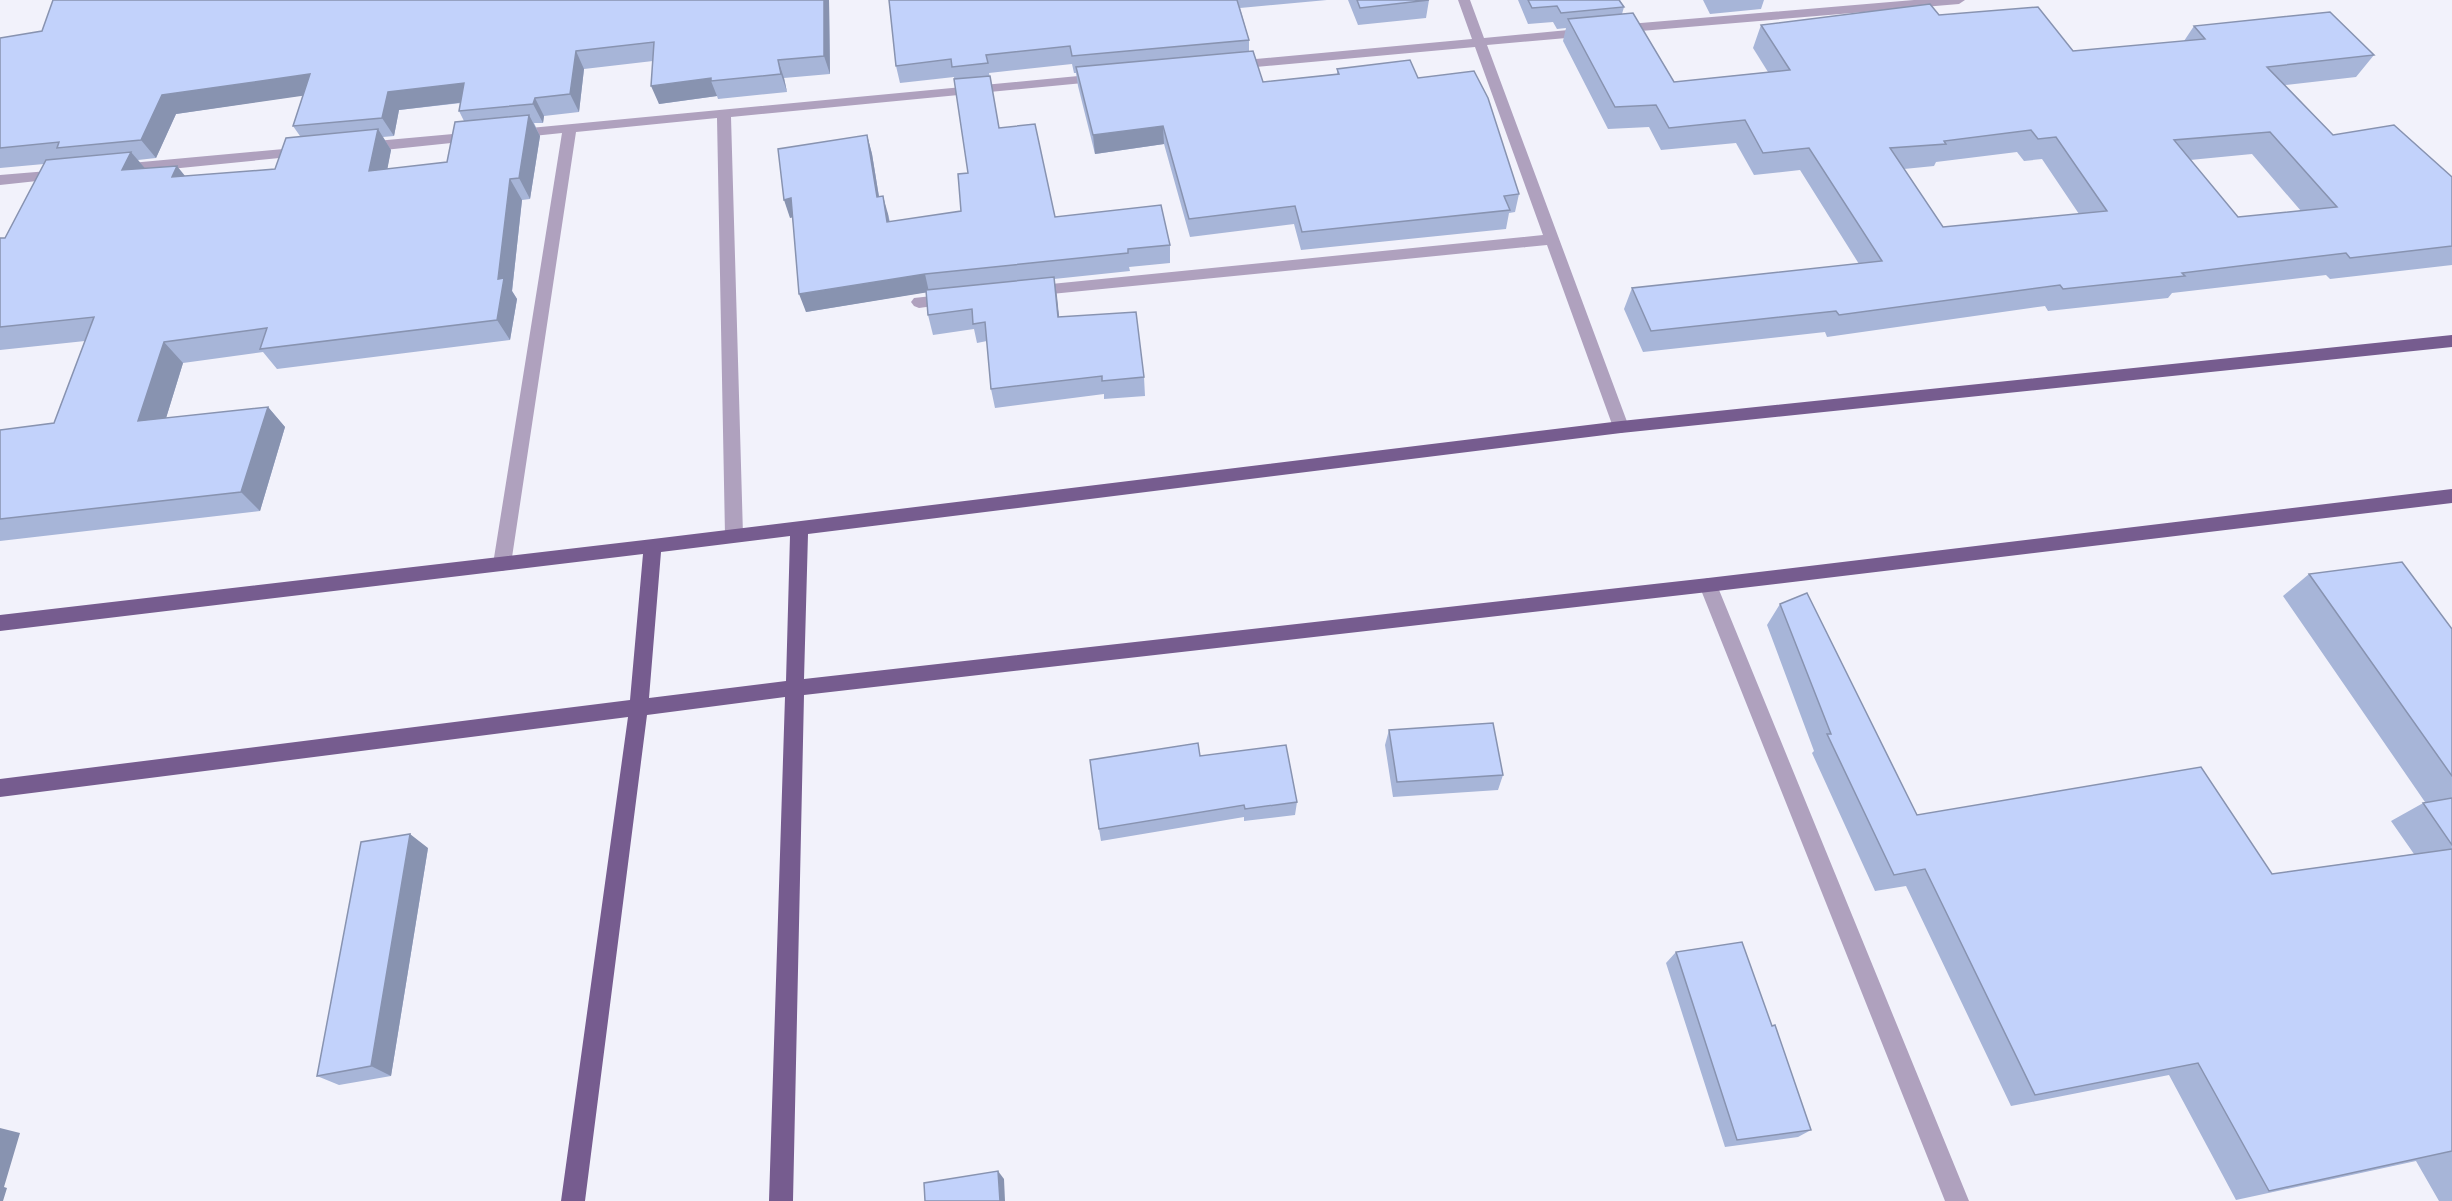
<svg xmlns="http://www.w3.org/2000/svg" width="2452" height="1201" font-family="Karla,sans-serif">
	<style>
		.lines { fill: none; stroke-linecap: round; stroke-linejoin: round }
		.minor { fill: #afa1be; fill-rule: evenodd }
		.major { fill: #765c8f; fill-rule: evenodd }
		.wall { fill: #a7b5d8; fill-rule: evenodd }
		.shaded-wall { fill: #8893b0 }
		.building { fill: #c2d2fb; stroke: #8893b0; stroke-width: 1.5; fill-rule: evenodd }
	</style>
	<rect width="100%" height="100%" fill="#f2f2fb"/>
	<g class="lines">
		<path class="minor" d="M 1458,0 L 1470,0 L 1484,38 L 1589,28 L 1596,32 L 1589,36 L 1487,45 L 1629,427 L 1627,431 L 1621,433 L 1615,431 L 1613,427 L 1547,245 L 1031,296 L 1026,295 L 1023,291 L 1026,287 L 1031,286 L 1543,235 L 1475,47 L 1234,69 L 1227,65 L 1234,61 L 1472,39 Z
			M 1914,0 L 1965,0 L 1959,4 L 1617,33 L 1611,29 L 1617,25 Z
			M 1099,74 L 1106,78 L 1104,81 L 731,117 L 743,535 L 740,540 L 734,542 L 728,540 L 725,535 L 717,118 L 576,132 L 511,564 L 508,569 L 502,571 L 496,569 L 493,564 L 562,133 L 514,138 L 509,136 L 507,133 L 509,130 Z
			M 475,132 L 480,134 L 482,137 L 480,140 L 365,152 L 358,147 L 365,142 Z
			M 305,147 L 312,152 L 310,155 L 120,174 L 113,169 L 120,164 Z
			M 60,170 L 67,175 L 65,178 L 0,185 L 0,175 Z
			M 950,294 L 955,295 L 958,299 L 955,303 L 919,308 L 914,306 L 911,302 L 914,298 Z
			M 1708,578 L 1714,580 L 1717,585 L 1969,1201 L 1945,1201 L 1699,585 L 1702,580 Z"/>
		<path class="major" d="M 2452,335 L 2452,347 L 1621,433 L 808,534 L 804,679 L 1708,578 L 2452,489 L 2452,503 L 1708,592 L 804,695 L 793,1201 L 769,1201 L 785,697 L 647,715 L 585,1201 L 561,1201 L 628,717 L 0,797 L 0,779 L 630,700 L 643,554 L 0,631 L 0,615 L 653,539 L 1621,421 ZM 790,536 L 786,681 L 649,698 L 661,552 Z"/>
	</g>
	<path class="wall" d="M 829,0 L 830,74 L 784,78 L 787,92 L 718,99 L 717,96 L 659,104 L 653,61 L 584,69 L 579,112 L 544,116 L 543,123 L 534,123 L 540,136 L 530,199 L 522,200 L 512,291 L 517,299 L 510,340 L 277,369 L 263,352 L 183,363 L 166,418 L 268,407 L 285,427 L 260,511 L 0,541 L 0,430 L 54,423 L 85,341 L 0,350 L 0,238 L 5,238 L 44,164 L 0,168 L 0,38 ZM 303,95 L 293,126 L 300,136 L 275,169 L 185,176 L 144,168 L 138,160 L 156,158 L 176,114 ZM 461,103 L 459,111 L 464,121 L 447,162 L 387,169 L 391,150 L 383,137 L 394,136 L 399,110 Z
		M 889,0 L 1327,0 L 1240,8 L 1249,40 L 1249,52 L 1263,82 L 1337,74 L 1337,69 L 1418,78 L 1519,194 L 1515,212 L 1509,213 L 1506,229 L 1301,250 L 1294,224 L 1190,237 L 1164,144 L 1095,154 L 1078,86 L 1076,73 L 1074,73 L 1072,64 L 989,73 L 999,128 L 1055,217 L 1170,245 L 1170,263 L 1129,267 L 1130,271 L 1054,279 L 1059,317 L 1144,377 L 1145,396 L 1104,399 L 1104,394 L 995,408 L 991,389 L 987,341 L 977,343 L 974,329 L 933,335 L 928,315 L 926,292 L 806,312 L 792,217 L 790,218 L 867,135 L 872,154 L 879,197 L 888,214 L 890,222 L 961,211 L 968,173 L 954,77 L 900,83 L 896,66 Z
		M 1348,0 L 1429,0 L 1426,18 L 1358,25 Z
		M 1518,0 L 1620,0 L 1624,7 L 1622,14 L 1674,82 L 1768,72 L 1753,48 L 1761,25 L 1939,15 L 2073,51 L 2184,41 L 2194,26 L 2374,55 L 2356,77 L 2285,85 L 2333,135 L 2452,177 L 2452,265 L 2330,279 L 2326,275 L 2172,293 L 2168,298 L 2048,311 L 2045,306 L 1827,337 L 1825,332 L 1643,352 L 1624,309 L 1632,288 L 1859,264 L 1800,170 L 1754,175 L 1736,143 L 1661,150 L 1649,127 L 1608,129 L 1563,41 L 1566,28 L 1557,29 L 1553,22 L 1528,24 ZM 2017,152 L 2024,161 L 2042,159 L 2079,214 L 1943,227 L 1904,169 L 1934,166 L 1936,162 ZM 2252,154 L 2301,211 L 2238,217 L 2190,160 Z
		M 1703,0 L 1764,0 L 1761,9 L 1710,14 Z
		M 2309,574 L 2452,629 L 2452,1201 L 2439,1201 L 2416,1161 L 2236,1200 L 2169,1075 L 2011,1106 L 1906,886 L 1875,891 L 1812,753 L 1814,751 L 1767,625 L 1780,604 L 1917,815 L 2272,874 L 2414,854 L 2391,821 L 2425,802 L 2283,596 Z
		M 1389,730 L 1503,775 L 1498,790 L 1393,797 L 1385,745 Z
		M 1200,756 L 1297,802 L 1295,815 L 1244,821 L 1244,817 L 1101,841 L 1099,829 Z
		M 428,848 L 391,1076 L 339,1085 L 317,1076 Z
		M 1676,952 L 1811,1130 L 1798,1137 L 1725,1147 L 1666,963 Z"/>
	<path class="shaded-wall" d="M 824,0 L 829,0 L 830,74 L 824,56 Z
		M 576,51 L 584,69 L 579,112 L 570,94 Z
		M 778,60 L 784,78 L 787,92 L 781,74 Z
		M 310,74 L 322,93 L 176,114 L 156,158 L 141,140 L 162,95 Z
		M 711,78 L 711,81 L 717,96 L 659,104 L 651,86 Z
		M 464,83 L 474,101 L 399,110 L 394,136 L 382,118 L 388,92 Z
		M 535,98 L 544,116 L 543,123 L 533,104 Z
		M 529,115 L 540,136 L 530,199 L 519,178 Z
		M 1163,126 L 1164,144 L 1095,154 L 1093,135 Z
		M 378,129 L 391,150 L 383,192 L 369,171 Z
		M 867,135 L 872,154 L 882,215 L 877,197 Z
		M 131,152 L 149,173 L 122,170 Z
		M 177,166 L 194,187 L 172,177 Z
		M 510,179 L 522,200 L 512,291 L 517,299 L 510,340 L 497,320 L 498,279 Z
		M 883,196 L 888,214 L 892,240 L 887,222 Z
		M 791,198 L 797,216 L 790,218 L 784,200 Z
		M 925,274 L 929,292 L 806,312 L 799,294 Z
		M 1054,277 L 1057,296 L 1061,336 L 1058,317 Z
		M 164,342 L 183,363 L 159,441 L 138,421 Z
		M 268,407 L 285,427 L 260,511 L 241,492 Z
		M 410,834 L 428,848 L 391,1076 L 371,1066 Z
		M 0,1128 L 20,1133 L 4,1187 L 7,1188 L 3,1201 L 0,1201 Z
		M 998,1171 L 1004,1179 L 1005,1201 L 1000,1201 Z"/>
	<path class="building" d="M 53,0 L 824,0 L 824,56 L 778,60 L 781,74 L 711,81 L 711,78 L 651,86 L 654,42 L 576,51 L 570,94 L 535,98 L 533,104 L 459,111 L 464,83 L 388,92 L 382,118 L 293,126 L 310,74 L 162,95 L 141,140 L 57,148 L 59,142 L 0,148 L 0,38 L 42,31 Z
		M 889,0 L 1237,0 L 1249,40 L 1072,56 L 1070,46 L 986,55 L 988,63 L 952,67 L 951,59 L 896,66 Z
		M 1357,0 L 1429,0 L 1360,8 Z
		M 1528,0 L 1619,0 L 1624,7 L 1561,13 L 1557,6 L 1532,8 Z
		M 1930,4 L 1939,15 L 2038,7 L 2073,51 L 2205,39 L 2194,26 L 2330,12 L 2374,55 L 2267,67 L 2333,135 L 2394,125 L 2452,177 L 2452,246 L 2350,258 L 2346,253 L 2182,273 L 2185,276 L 2063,289 L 2060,285 L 1839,315 L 1836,311 L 1651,331 L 1632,288 L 1882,261 L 1809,148 L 1763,153 L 1745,120 L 1669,128 L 1656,105 L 1615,107 L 1568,19 L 1633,13 L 1674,82 L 1790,70 L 1761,25 ZM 2031,130 L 2038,139 L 2056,137 L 2107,211 L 1943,227 L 1890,148 L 1946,144 L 1944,141 ZM 2270,132 L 2337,207 L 2238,217 L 2174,140 Z
		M 1253,51 L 1263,82 L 1339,74 L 1337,69 L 1410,60 L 1418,78 L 1474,71 L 1488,98 L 1519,194 L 1504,196 L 1510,210 L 1302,232 L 1295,206 L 1189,219 L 1163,126 L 1093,135 L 1076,67 Z
		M 990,76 L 999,128 L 1035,124 L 1055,217 L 1161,205 L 1170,245 L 1128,249 L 1128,253 L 925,274 L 799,294 L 791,198 L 784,200 L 778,149 L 867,135 L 877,197 L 883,196 L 887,222 L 961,211 L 958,174 L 968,173 L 954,79 Z
		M 529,115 L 519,178 L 510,179 L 498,279 L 504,278 L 497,320 L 260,349 L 267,328 L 164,342 L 138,421 L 268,407 L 241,492 L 0,519 L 0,430 L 54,423 L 94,317 L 0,327 L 0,238 L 5,238 L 46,160 L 131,152 L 122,170 L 177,166 L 172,177 L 275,169 L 286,138 L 378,129 L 369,171 L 447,162 L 455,122 Z
		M 1054,277 L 1058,317 L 1136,312 L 1144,377 L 1102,381 L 1102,376 L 991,389 L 985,322 L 973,324 L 972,309 L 928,315 L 926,290 Z
		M 2402,562 L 2452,629 L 2452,776 L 2309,574 Z
		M 1807,593 L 1917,815 L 2201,767 L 2272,874 L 2452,849 L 2452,1151 L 2269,1191 L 2198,1063 L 2035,1095 L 1925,869 L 1894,875 L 1827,734 L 1831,734 L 1780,604 Z
		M 1493,723 L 1503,775 L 1397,782 L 1389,730 Z
		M 1198,743 L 1200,756 L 1286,745 L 1297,802 L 1245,809 L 1244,805 L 1099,829 L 1090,760 Z
		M 2452,798 L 2452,845 L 2423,803 Z
		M 410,834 L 371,1066 L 317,1076 L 361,842 Z
		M 1742,942 L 1772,1026 L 1775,1025 L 1811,1130 L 1737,1140 L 1676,952 Z
		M 998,1171 L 1000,1201 L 925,1201 L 924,1183 Z"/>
</svg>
